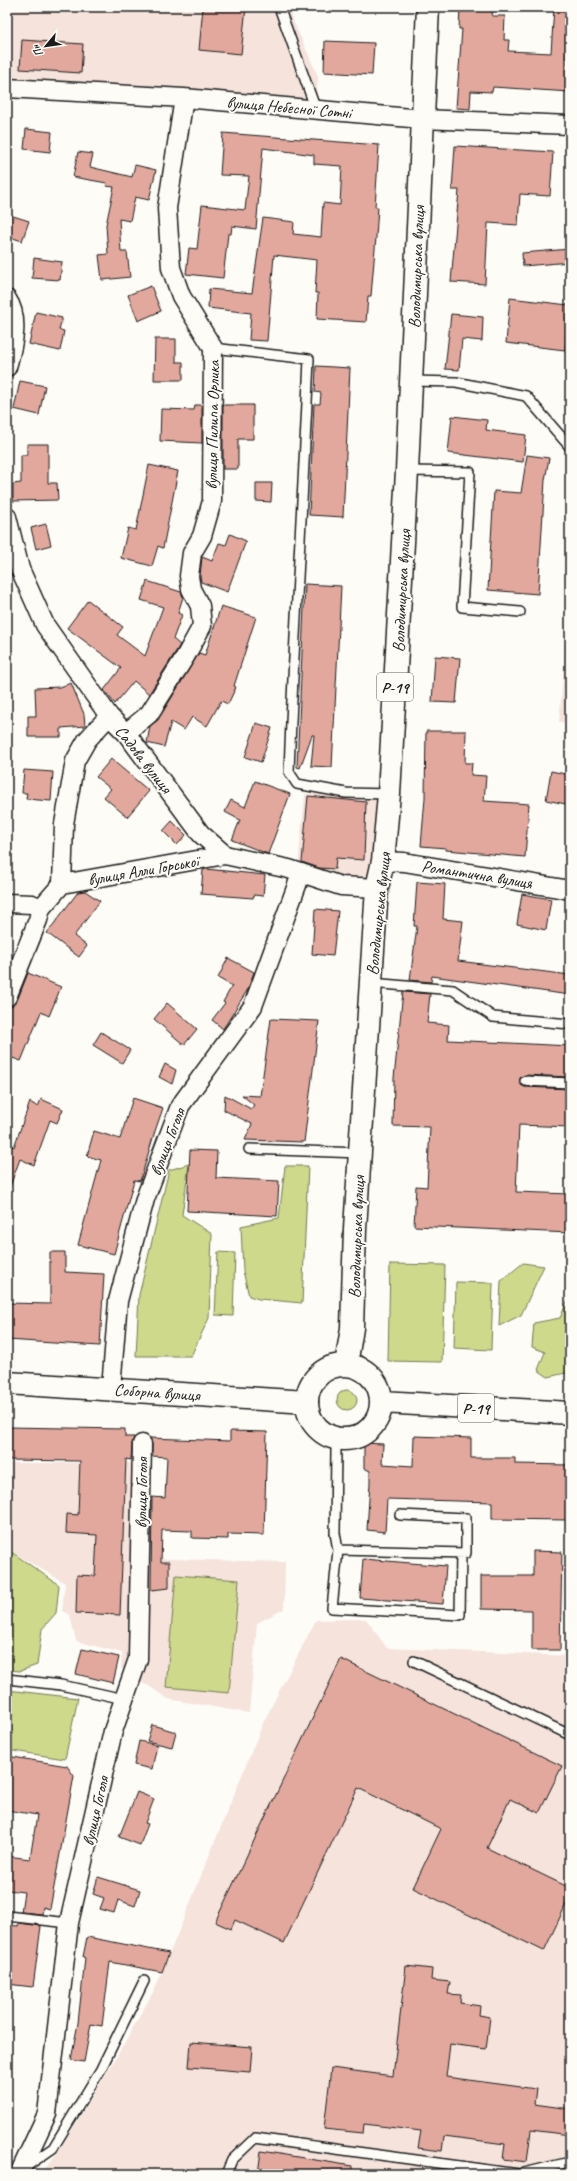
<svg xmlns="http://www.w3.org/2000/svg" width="577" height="2181" font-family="Caveat,sans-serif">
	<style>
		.built { fill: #f5e3dc }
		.green { fill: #ced98c; stroke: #757a54 }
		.building { fill: #e2a89d; stroke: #1c1c1c }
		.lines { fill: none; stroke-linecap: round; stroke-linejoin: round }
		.service-casing { stroke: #1c1c1c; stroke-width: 12 }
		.minor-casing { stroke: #1c1c1c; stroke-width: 21 }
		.secondary-casing { stroke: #1c1c1c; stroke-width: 25 }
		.primary-casing { stroke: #1c1c1c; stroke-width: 25 }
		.service { stroke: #fdfcf7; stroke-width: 9 }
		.minor { stroke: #fdfcf7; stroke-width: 18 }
		.secondary { stroke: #fdfcf7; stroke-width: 22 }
		.primary { stroke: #fdfcf7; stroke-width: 22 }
		.labels { text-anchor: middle; stroke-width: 4; stroke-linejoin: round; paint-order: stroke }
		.shield { fill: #fdfcf7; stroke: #605f5e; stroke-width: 1 }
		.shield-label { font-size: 16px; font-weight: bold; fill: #1c1c1c }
		.street-label { font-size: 17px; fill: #1c1c1c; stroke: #fdfcf7 }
	</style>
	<rect width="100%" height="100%" fill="#fdfcf7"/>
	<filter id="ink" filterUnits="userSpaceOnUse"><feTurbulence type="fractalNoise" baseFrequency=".025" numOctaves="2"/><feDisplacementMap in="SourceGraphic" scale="8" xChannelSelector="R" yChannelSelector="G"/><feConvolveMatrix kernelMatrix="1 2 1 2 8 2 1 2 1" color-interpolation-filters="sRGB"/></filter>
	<g filter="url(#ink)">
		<path class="built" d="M 7,7 L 287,7 L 318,76 L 316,110 L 7,88 Z
			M 570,597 L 570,723 L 559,722 Z
			M 346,793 L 389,794 L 377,888 L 298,866 L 305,794 Z
			M 7,1463 L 131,1463 L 131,1558 L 285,1562 L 284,1609 L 257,1623 L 249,1713 L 168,1699 L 149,1686 L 132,1679 L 121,1668 L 122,1653 L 76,1641 L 70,1615 L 62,1611 L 65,1583 L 7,1549 Z
			M 366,1619 L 387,1648 L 570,1656 L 570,2174 L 41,2174 L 58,2152 L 116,2058 L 156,1987 L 263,1723 L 316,1620 Z"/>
		<path class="green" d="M 189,1164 L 182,1215 L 212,1234 L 209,1318 L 191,1356 L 136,1356 L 139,1295 L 169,1170 Z
			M 285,1166 L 308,1166 L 302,1303 L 259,1299 L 249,1296 L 243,1271 L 241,1226 L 279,1218 Z
			M 218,1252 L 235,1253 L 233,1316 L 215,1315 Z
			M 523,1263 L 544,1266 L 521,1315 L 499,1326 L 501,1281 Z
			M 390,1264 L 445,1265 L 442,1362 L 388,1361 Z
			M 456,1282 L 493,1283 L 491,1350 L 454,1348 Z
			M 570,1294 L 570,1372 L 548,1377 L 538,1370 L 545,1352 L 532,1347 L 534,1323 L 560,1318 Z
			M337 1400a10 10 0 1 1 20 0a10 10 0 1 1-20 0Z
			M 7,1549 L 59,1585 L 56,1613 L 42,1629 L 37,1665 L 20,1671 L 7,1670 Z
			M 176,1575 L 239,1580 L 229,1693 L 166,1687 Z
			M 7,1690 L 78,1698 L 65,1759 L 7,1750 Z"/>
		<path class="building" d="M 203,7 L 246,7 L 241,54 L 199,50 Z
			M 460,7 L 493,7 L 492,16 L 505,16 L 504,40 L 509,40 L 508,51 L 551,53 L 554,7 L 570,7 L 567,65 L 570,65 L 570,92 L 493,87 L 492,92 L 471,91 L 470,109 L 456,108 L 462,29 L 459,29 Z
			M 22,40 L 83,44 L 81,73 L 20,69 Z
			M 325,41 L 374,43 L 372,75 L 324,72 Z
			M 26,129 L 52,132 L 50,152 L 24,149 Z
			M 223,133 L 379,145 L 375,207 L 378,207 L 376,237 L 371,296 L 368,296 L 366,322 L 317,319 L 318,293 L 315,293 L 317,260 L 274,255 L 267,341 L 249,340 L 251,313 L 208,308 L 209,289 L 252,293 L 263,218 L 294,222 L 293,234 L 321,237 L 323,203 L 340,205 L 342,166 L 314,164 L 314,155 L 263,148 L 256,229 L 232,226 L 231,234 L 228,234 L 223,278 L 186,274 L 189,248 L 197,249 L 202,205 L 245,210 L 249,176 L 220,175 Z
			M 455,146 L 553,152 L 550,196 L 520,194 L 518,225 L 488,223 L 485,284 L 451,282 L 459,190 L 452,190 Z
			M 78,152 L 93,154 L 90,167 L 132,177 L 135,165 L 156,170 L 149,200 L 135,197 L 130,221 L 119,219 L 121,252 L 127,252 L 130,277 L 102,280 L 99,255 L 108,254 L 106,225 L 114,187 L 106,186 L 107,183 L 73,177 Z
			M 7,214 L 29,221 L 22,241 L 7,236 Z
			M 570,249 L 570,262 L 523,266 L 522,253 Z
			M 34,258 L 62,262 L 60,280 L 32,278 Z
			M 151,286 L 161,311 L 138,321 L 128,295 Z
			M 510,298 L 568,305 L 565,350 L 506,343 Z
			M 36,312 L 62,318 L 59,330 L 64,331 L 60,351 L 29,344 Z
			M 451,314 L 483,317 L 482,341 L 462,339 L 459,370 L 445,369 Z
			M 155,339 L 176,339 L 176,362 L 183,362 L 183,380 L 154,380 Z
			M 316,366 L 350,368 L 343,517 L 309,515 L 314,404 L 320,404 L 321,393 L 315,392 Z
			M 20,381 L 45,386 L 39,415 L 14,409 Z
			M 195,405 L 202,405 L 202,443 L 160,441 L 161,409 L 194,410 Z
			M 223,405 L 253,405 L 253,439 L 238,439 L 238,469 L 223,469 Z
			M 452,416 L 487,420 L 486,430 L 526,435 L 523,462 L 448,453 Z
			M 27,444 L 48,444 L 48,483 L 57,483 L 58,500 L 13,501 L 13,484 L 21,483 L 21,455 L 27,455 Z
			M 527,455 L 549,458 L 545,480 L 538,594 L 488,590 L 494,491 L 521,493 Z
			M 149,465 L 178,471 L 163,548 L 158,546 L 152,566 L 121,558 L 128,528 L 136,530 Z
			M 256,483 L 272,483 L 271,502 L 256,501 Z
			M 46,524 L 51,545 L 36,549 L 31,528 Z
			M 230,534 L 246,541 L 227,592 L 201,582 L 200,576 L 202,557 L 212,561 L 219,543 L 226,545 Z
			M 147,581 L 181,592 L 183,597 L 178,613 L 182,615 L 173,639 L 180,645 L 149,694 L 134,681 L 115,704 L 104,690 L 121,668 L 67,628 L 88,600 L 123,627 L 117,635 L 145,656 L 163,607 L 141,600 Z
			M 305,584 L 341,586 L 332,767 L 311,766 L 314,735 L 312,735 L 300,768 L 297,767 Z
			M 221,606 L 256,617 L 234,686 L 236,687 L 228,704 L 221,701 L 207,726 L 192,717 L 184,730 L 171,722 L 164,747 L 147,743 L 150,726 L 158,720 L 199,653 L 205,655 Z
			M 435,656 L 460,658 L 456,703 L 432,702 Z
			M 71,683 L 84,714 L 85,726 L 61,728 L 61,737 L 28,737 L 28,716 L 36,716 L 35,688 L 60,687 Z
			M 256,723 L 272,728 L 261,762 L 245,757 Z
			M 426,731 L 466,731 L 465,763 L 472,763 L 471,775 L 486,776 L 484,801 L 529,804 L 525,857 L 446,850 L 446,848 L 421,846 L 425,798 Z
			M 111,759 L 149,791 L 127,817 L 104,797 L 111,789 L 96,777 Z
			M 24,770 L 53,772 L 51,801 L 26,799 L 27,793 L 22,793 Z
			M 551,771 L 570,775 L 570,798 L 568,797 L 566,804 L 546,800 Z
			M 255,781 L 290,794 L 268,854 L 232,840 L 240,820 L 225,812 L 231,800 L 245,807 Z
			M 308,796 L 366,802 L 364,860 L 336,858 L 335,869 L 319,868 L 302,862 Z
			M 172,821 L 186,835 L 177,845 L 163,831 Z
			M 206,869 L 265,875 L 263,896 L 254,895 L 253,898 L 201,894 L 203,870 Z
			M 417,882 L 445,884 L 443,919 L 463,921 L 458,961 L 570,975 L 570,995 L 432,976 L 431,982 L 410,980 L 417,926 L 414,926 Z
			M 85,891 L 100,901 L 74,936 L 87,946 L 79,957 L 47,933 L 78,892 Z
			M 522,894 L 551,899 L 546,930 L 517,924 Z
			M 315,909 L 338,911 L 333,956 L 312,954 Z
			M 228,958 L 254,972 L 248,989 L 223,1029 L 212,1020 L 225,1003 L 223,1002 L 232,986 L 218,978 Z
			M 28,973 L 61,987 L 49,1016 L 41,1012 L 21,1061 L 7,1056 L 7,1007 L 13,1005 L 17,1001 Z
			M 403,992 L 430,994 L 427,1023 L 449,1025 L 448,1040 L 570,1046 L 570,1077 L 525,1075 L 520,1078 L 520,1083 L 524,1087 L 570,1089 L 570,1127 L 519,1125 L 516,1192 L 570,1194 L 570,1233 L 414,1226 L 416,1186 L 427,1187 L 430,1127 L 393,1126 L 394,1078 Z
			M 167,1003 L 197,1029 L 184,1045 L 154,1019 Z
			M 271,1019 L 319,1021 L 304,1142 L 245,1140 L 252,1124 L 224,1110 L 225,1095 L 251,1109 L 254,1105 L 242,1095 L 260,1096 Z
			M 101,1032 L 130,1050 L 122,1063 L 93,1045 Z
			M 165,1064 L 176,1070 L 172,1084 L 159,1077 Z
			M 133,1098 L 163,1108 L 155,1131 L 140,1181 L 134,1180 L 114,1254 L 78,1245 L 101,1160 L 87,1156 L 94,1131 L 120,1139 Z
			M 41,1099 L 63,1109 L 57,1123 L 50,1120 L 34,1165 L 20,1159 L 9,1189 L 7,1189 L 7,1143 L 14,1147 L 30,1102 L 38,1107 Z
			M 190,1150 L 217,1151 L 216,1178 L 279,1181 L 277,1216 L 187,1211 Z
			M 50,1252 L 65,1252 L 65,1272 L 104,1274 L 100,1346 L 7,1340 L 7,1303 L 50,1304 Z
			M 7,1427 L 125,1429 L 125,1437 L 134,1437 L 132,1444 L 131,1460 L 126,1459 L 120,1615 L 76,1613 L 77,1575 L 95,1576 L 97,1535 L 66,1533 L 67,1514 L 78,1515 L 80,1461 L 7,1460 Z
			M 230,1431 L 267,1432 L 264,1535 L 228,1534 L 228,1539 L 192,1538 L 192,1531 L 162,1530 L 161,1562 L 169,1562 L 169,1588 L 151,1590 L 152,1497 L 165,1498 L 167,1457 L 152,1456 L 152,1444 L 150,1438 L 230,1441 Z
			M 414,1436 L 471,1438 L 471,1458 L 515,1458 L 515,1464 L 570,1465 L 570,1520 L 492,1519 L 492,1502 L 387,1499 L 385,1532 L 367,1530 L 370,1483 L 370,1471 L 364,1468 L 364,1443 L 383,1444 L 382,1464 L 413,1466 Z
			M 533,1551 L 562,1552 L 560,1650 L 532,1650 L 532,1610 L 481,1609 L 481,1576 L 533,1576 Z
			M 363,1559 L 446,1566 L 443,1604 L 360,1598 Z
			M 82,1649 L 119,1657 L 113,1683 L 76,1674 Z
			M 341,1659 L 562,1766 L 539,1813 L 510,1799 L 487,1848 L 570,1888 L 570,1896 L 544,1951 L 413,1888 L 441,1829 L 358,1788 L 284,1943 L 235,1920 L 231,1929 L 215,1922 Z
			M 152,1725 L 176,1732 L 172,1747 L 147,1741 Z
			M 139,1741 L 157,1745 L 152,1769 L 134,1765 Z
			M 7,1756 L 67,1766 L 74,1776 L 50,1909 L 43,1907 L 42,1914 L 21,1912 L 24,1892 L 7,1890 L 7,1856 L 30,1859 L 37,1815 L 7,1810 Z
			M 137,1792 L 154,1799 L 145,1823 L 148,1824 L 140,1845 L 119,1837 Z
			M 98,1877 L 140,1890 L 135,1906 L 118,1900 L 114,1913 L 100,1909 L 104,1898 L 93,1894 Z
			M 19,1923 L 41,1926 L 33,1987 L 7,1984 L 7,1925 L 18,1926 Z
			M 87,1937 L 169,1953 L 162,1972 L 110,1962 L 102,2026 L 91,2024 L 84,2062 L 71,2060 L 78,2023 L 85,1958 L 83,1957 Z
			M 406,1966 L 432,1969 L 431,1980 L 450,1982 L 448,1994 L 461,1995 L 460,2003 L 480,2006 L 479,2015 L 490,2017 L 486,2049 L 450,2044 L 446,2077 L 536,2089 L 534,2104 L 570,2109 L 570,2135 L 531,2130 L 527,2162 L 503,2159 L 505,2144 L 444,2136 L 442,2151 L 418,2148 L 421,2131 L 364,2124 L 363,2133 L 324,2129 L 331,2068 L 393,2076 Z
			M 191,2042 L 252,2047 L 250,2072 L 189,2067 Z
			M 261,2151 L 352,2166 L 352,2174 L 258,2174 Z"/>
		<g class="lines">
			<g class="service-casing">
				<path id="service" d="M 279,7 L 316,110
					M 213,348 L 309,359 C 303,497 294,634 289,772 L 297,784 L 346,793 L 389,794
					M 411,381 L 456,382 L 526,396 L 570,447
					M 407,471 L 470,472 L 462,607 L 520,612
					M 371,983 L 453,990 L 493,1017 L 570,1024
					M 525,1081 L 570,1083
					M 249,1149 L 360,1153
					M 339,1440 L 336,1449 L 335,1533 L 338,1550 L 332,1608 L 460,1615 L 461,1553
					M 338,1550 L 466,1553 L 466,1518 L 400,1515
					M 414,1661 L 570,1735
					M 7,1679 L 61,1685 L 124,1699
					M 7,1916 L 69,1923
					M 27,2166 L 53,2148 L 101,2069 L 144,1981
					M 226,2174 L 232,2160 L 255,2138 L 519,2174
					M 520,2174 L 570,2162"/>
			</g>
			<g class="minor-casing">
				<path id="minor" d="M 7,88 L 184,98 L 422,119 L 570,125
					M 7,299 C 20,318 13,346 7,367
					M 7,517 L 20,569 L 45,625 L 109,716 L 126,733 L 201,834 L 225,855 L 289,869 L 341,886 L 377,888
					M 126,733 L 149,714 L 185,657 L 202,626 L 200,606 L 191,589 L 189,576 L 192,553 L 202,536 L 212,501 L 213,348 L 181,296 L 171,268 L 167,208 L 184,98
					M 383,861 L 404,862 L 570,890
					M 62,884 L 225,855
					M 7,903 L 32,904 L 41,908
					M 7,997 L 38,920 L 41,908 L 62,884 L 64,824 L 75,761 L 87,740 L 109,716
					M 111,1388 L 118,1301 L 145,1199 L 180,1106 L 253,1006 L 301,874
					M 19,2174 L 47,2114 L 69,1923 L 113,1731 L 138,1659 L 142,1444"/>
			</g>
			<g class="secondary-casing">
				<path id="secondary" d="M 7,1383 L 307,1402"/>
			</g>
			<g class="primary-casing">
				<path id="primary" d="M307 1402a37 37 0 1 1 74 0a37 37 0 1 1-74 0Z
					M 346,1365 L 352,1328 L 355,1229 L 377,888 L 383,861 L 389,794 L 407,471 L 428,7
					M 382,1402 L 570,1413"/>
			</g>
			<use href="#service" class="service"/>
			<use href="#minor" class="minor"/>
			<use href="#secondary" class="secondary"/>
			<use href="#primary" class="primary"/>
		</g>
	</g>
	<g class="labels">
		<g class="shield">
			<rect x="377" y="673" width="36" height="28" rx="3"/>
			<rect x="458" y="1394" width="36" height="28" rx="3"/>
		</g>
		<g class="shield-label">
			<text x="395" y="693">Р-19</text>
			<text x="476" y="1414">Р-19</text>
		</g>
		<g class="street-label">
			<text transform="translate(289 107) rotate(5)" y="6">вулиця Небесної Сотні</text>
			<text transform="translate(416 267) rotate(-88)" y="6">Володимирська вулиця</text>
			<text transform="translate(212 425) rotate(-89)" y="6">вулиця Пилипа Орлика</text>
			<text transform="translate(401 591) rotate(-87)" y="6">Володимирська вулиця</text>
			<text transform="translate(144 759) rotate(52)" y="6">Садова вулиця</text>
			<text transform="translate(143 870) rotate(-10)" y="6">вулиця Алли Горської</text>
			<text transform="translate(477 874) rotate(9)" y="6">Романтична вулиця</text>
			<text transform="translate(378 914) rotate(-84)" y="6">Володимирська вулиця</text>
			<text transform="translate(167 1142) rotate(-69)" y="6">вулиця Гоголя</text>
			<text transform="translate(356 1237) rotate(-88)" y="6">Володимирська вулиця</text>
			<text transform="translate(157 1392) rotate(4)" y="6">Соборна вулиця</text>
			<text transform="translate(141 1493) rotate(-89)" y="6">вулиця Гоголя</text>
			<text transform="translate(95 1811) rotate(-77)" y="6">вулиця Гоголя</text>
		</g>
	</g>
	<rect width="577" height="2181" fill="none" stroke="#fdfcf7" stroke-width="24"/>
	<rect x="12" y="12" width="553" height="2157" fill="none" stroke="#1c1c1c" stroke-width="1.5" filter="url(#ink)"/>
	<g transform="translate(46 46) rotate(241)" stroke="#fdfcf7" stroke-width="3" paint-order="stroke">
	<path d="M0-3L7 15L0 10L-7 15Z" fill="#1c1c1c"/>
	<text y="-6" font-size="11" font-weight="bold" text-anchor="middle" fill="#1c1c1c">Пн</text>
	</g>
</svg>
